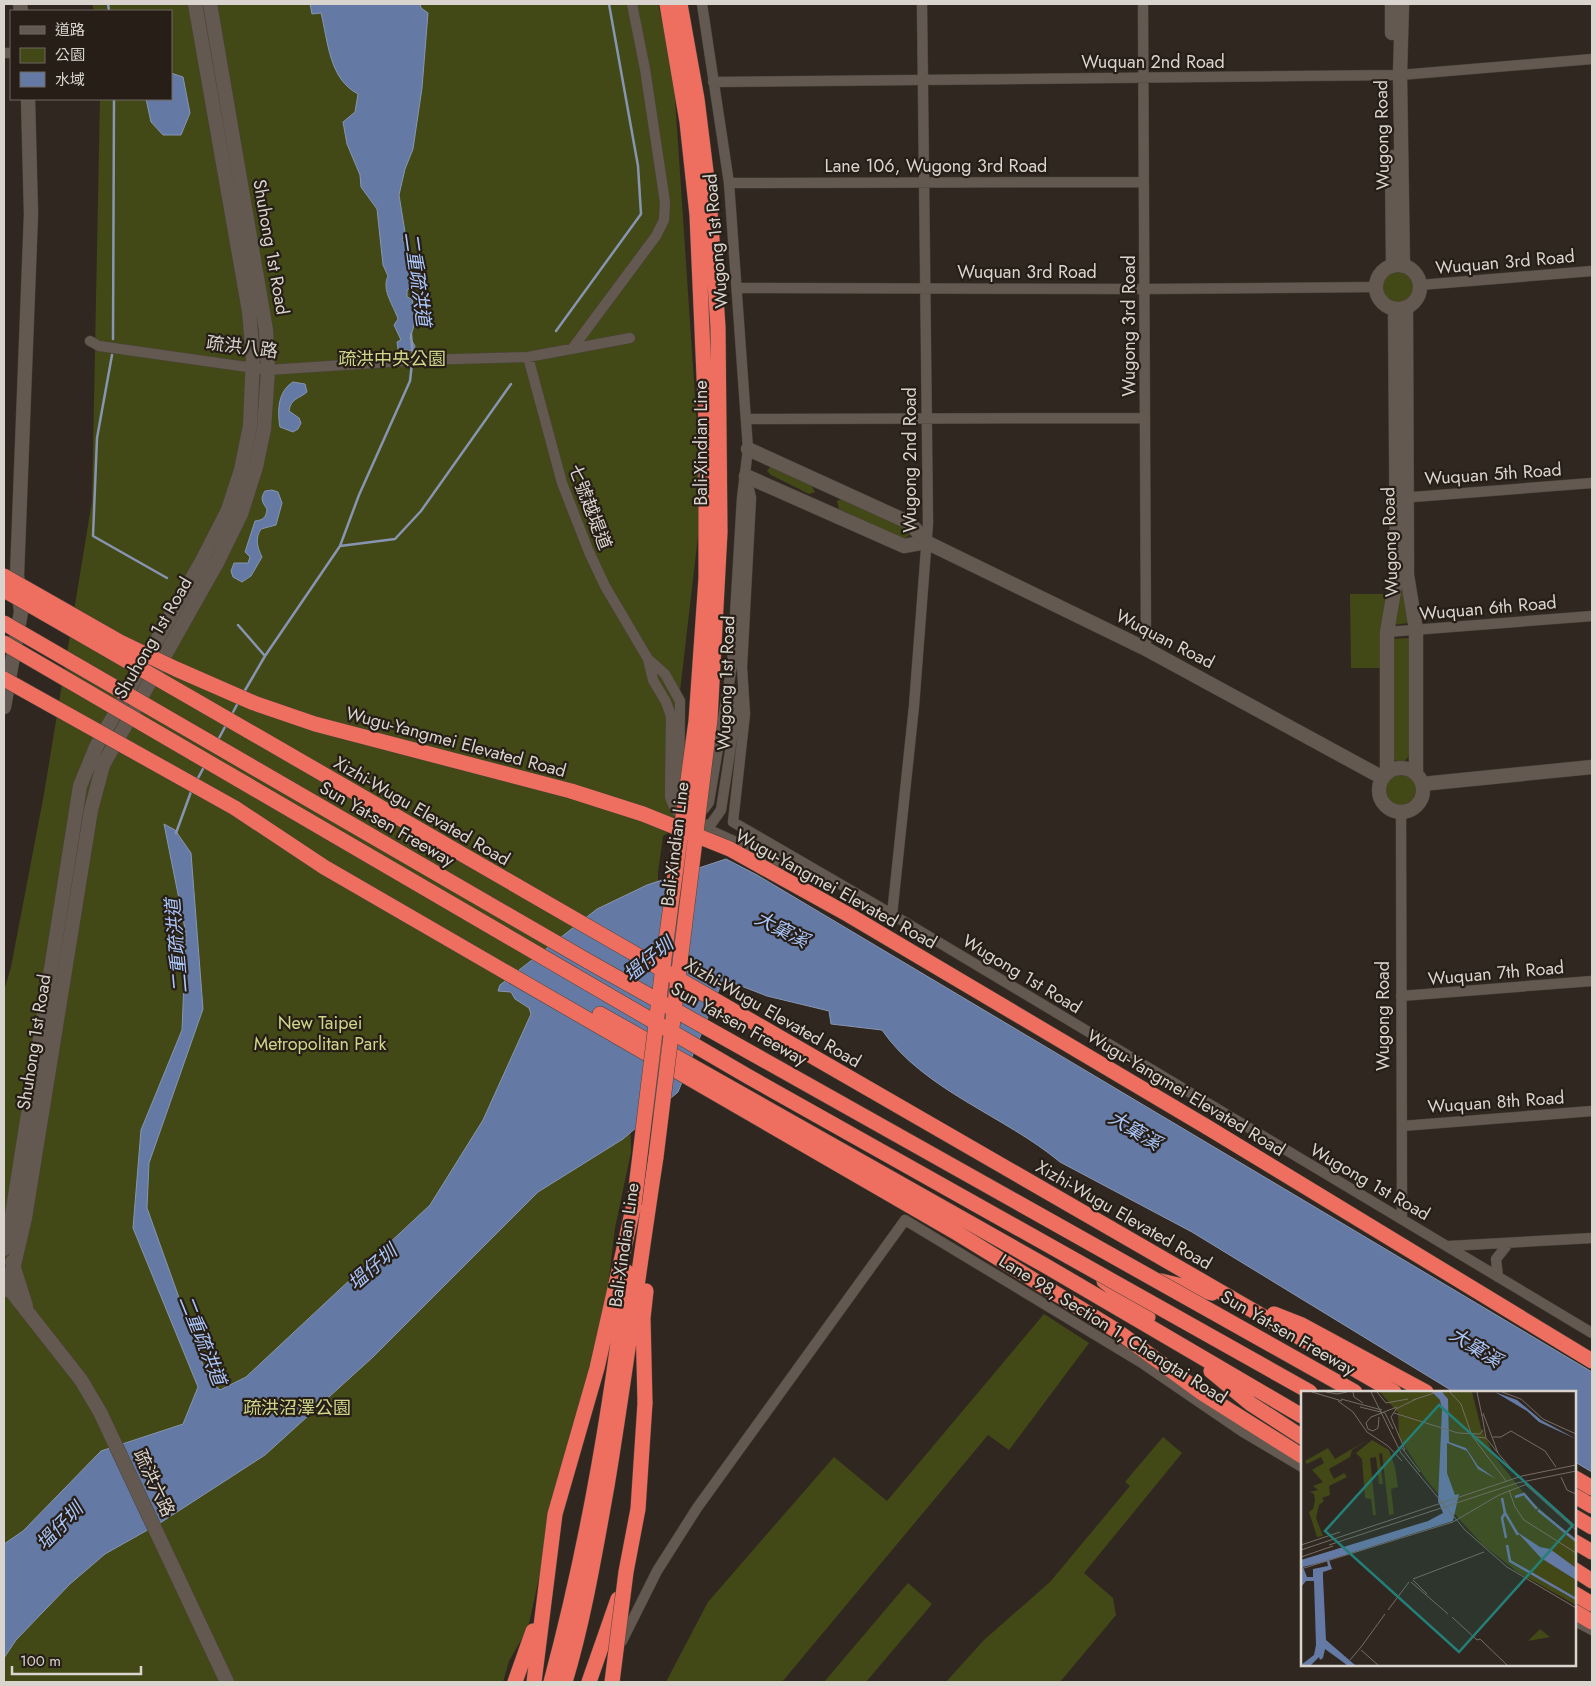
<svg xmlns="http://www.w3.org/2000/svg" width="1596" height="1686" font-family="Jost,'Noto Sans TC',sans-serif">
	<style>
		.green { fill: #434817 }
		.water { fill: #647aa4; stroke: #8795b1 }
		.lines { fill: none; stroke-linecap: round; stroke-linejoin: round }
		.stream { stroke: #8795b1; stroke-width: 2.5 }
		.street-casing { stroke: #4a443c; stroke-width: 11 }
		.secondary-casing { stroke: #4a443c; stroke-width: 15 }
		.highway-casing { stroke: #4a443c; stroke-width: 16 }
		.street { stroke: #635950; stroke-width: 10 }
		.secondary { stroke: #635950; stroke-width: 14 }
		.highway { stroke: #ee6f5f; stroke-width: 15 }
		.highway-bridge-casing { stroke: #4a443c; stroke-width: 16; stroke-linecap: butt }
		.highway-bridge { stroke: #ee6f5f; stroke-width: 15 }
		.labels { text-anchor: middle; stroke-width: 4.5; stroke-linejoin: round; paint-order: stroke }
		.street-label { font-size: 18px; fill: #d9d4ce; stroke: #261e17 }
		.park-label { font-size: 18px; fill: #ced789; stroke: #261e17 }
		.water-label { font-size: 19px; font-style: italic; fill: #aac6fa; stroke: #261e17 }
		.inset-river { fill: none; stroke: #647aa4; stroke-width: 2.5 }
		.inset-road { fill: none; stroke: #746d66; stroke-width: 1 }
		.view { fill: #237f78; fill-opacity: 0.15; stroke: #237f78; stroke-width: 2.5 }
		.inset-edge { fill: none; stroke: #d9d4ce; stroke-width: 2.5 }
	</style>
	<rect width="100%" height="100%" fill="#302820"/>
	<path class="green" d="M 92,4 L 658,4 L 673,69 L 702,501 L 678,709 L 674,830 L 663,836 L 658,872 L 658,946 L 630,1100 L 631,1152 L 615,1228 L 603,1327 L 561,1477 L 528,1628 L 509,1661 L 503,1682 L 4,1682 L 4,991 L 11,967 L 44,794 L 92,501 L 100,99 L 171,99 L 171,11 L 94,11 Z
		M1382 287a16 16 0 1 1 32 0a16 16 0 1 1-32 0Z
		M 771,466 L 811,485 L 815,492 L 809,494 L 771,475 L 767,471 Z
		M 843,498 L 908,529 L 911,534 L 904,539 L 839,509 L 837,501 Z
		M 1399,589 L 1403,593 L 1408,623 L 1393,625 Z
		M 1350,594 L 1388,594 L 1383,668 L 1351,668 Z
		M 1409,638 L 1409,756 L 1404,762 L 1398,762 L 1393,759 L 1390,639 Z
		M1384 789a16 16 0 1 1 32 0a16 16 0 1 1-32 0Z
		M 1044,1314 L 1089,1343 L 1009,1450 L 988,1435 L 782,1682 L 666,1682 L 708,1602 L 834,1457 L 887,1501 Z
		M 1163,1437 L 1182,1453 L 1084,1573 L 1113,1598 L 1116,1615 L 1060,1682 L 946,1682 L 984,1640 L 1050,1582 L 1130,1486 L 1125,1482 Z
		M 908,1583 L 932,1604 L 866,1682 L 824,1682 Z"/>
	<path class="water" d="M 310,4 L 420,4 L 421,8 L 428,13 L 422,88 L 413,149 L 405,169 L 399,195 L 405,232 L 402,240 C 409,249 411,266 410,277 L 414,281 L 407,291 L 407,297 L 412,299 C 415,315 416,323 410,338 L 415,346 L 414,351 L 398,349 L 397,342 L 401,340 L 394,325 L 398,319 C 394,306 381,290 388,276 L 383,265 L 377,209 L 361,187 L 360,175 L 347,144 L 343,122 L 355,112 L 358,94 C 329,79 328,41 321,13 L 312,14 Z
		M 171,73 L 183,77 L 190,113 L 181,135 L 163,135 L 151,122 L 146,99 L 171,99 Z
		M 293,382 L 305,384 L 307,392 C 299,399 291,398 289,411 L 299,418 L 301,423 L 298,429 L 293,432 L 280,427 C 277,411 278,391 293,382 Z
		M 272,490 L 278,492 L 282,503 L 276,525 L 261,529 C 255,538 257,547 262,557 L 251,576 L 242,582 L 233,577 L 231,571 L 234,563 L 248,563 L 250,557 L 245,552 L 255,521 C 263,520 266,518 267,509 C 262,502 260,498 265,491 Z
		M 164,824 L 175,830 L 191,853 L 203,1009 L 149,1163 L 147,1208 L 207,1376 L 220,1390 L 246,1377 L 430,1205 L 483,1120 L 531,1014 L 529,1008 L 515,999 L 511,992 L 498,991 L 500,985 L 597,909 L 647,885 L 726,859 L 757,875 L 1592,1372 L 1592,1472 L 1575,1462 L 1575,1392 L 1454,1392 L 1192,1232 L 1060,1162 C 1005,1116 923,1090 882,1030 L 831,1024 L 829,1011 L 767,996 L 723,979 L 678,1092 L 623,1139 L 538,1192 L 373,1357 L 265,1455 L 160,1523 L 105,1554 L 70,1584 L 16,1640 L 4,1658 L 4,1544 L 23,1531 L 101,1451 L 183,1424 L 198,1387 L 133,1228 L 141,1130 L 182,1030 L 186,934 Z"/>
	<g class="lines">
		<path class="stream" d="M 108,4 L 109,11
			M 556,331 L 641,214 L 638,166 L 609,4
			M 411,334 L 413,358
			M 113,339 L 114,99
			M 112,355 L 97,438 L 93,536 L 167,578
			M 340,546 L 395,539 L 421,511 L 511,384
			M 238,625 L 265,656
			M 244,692 L 265,656 L 340,546 L 359,495 L 410,381 L 412,363
			M 231,716 L 239,701
			M 218,740 L 226,725
			M 197,780 L 205,765
			M 176,833 L 192,789"/>
		<g class="street-casing">
			<path id="street" d="M 1143,4 L 1146,649
				M 4,53 L 11,53
				M 713,82 L 1400,75 L 1592,59
				M 729,183 L 1143,182
				M 1420,285 L 1592,271
				M 737,288 L 1145,289 L 1376,287
				M 90,341 L 99,346 L 268,370 L 420,360 L 528,357 L 630,338
				M 572,349 L 656,236 L 664,220 L 665,202 L 645,69 L 632,4
				M 528,357 L 562,483 L 589,552 L 605,586 L 648,659 L 665,674 L 680,701 L 679,795 L 682,803
				M 746,419 L 1145,418
				M 746,476 L 751,498 L 742,667 L 745,714 L 733,822 L 878,906 L 1592,1333
				M 1400,498 L 1592,483
				M 1387,632 L 1592,616
				M 648,659 L 653,680 L 666,702 L 671,716 L 670,797 C 673,807 677,813 685,819 L 825,882
				M 697,810 L 704,809 L 709,802 L 732,665 L 742,498 L 748,449 L 729,183 L 702,4
				M 1401,812 L 1402,1219
				M 701,826 L 711,824 L 721,810 L 739,693
				M 892,915 L 914,706 L 928,523 L 922,4
				M 1401,996 L 1592,981
				M 1402,1126 L 1592,1111
				M 1449,1246 L 1592,1238
				M 1498,1277 L 1496,1259 L 1508,1244
				M 1575,1621 L 1592,1630
				M 622,1641 L 657,1571 L 697,1508 L 905,1220 L 1142,1363 L 1243,1432 L 1302,1467"/>
		</g>
		<g class="secondary-casing">
			<path id="secondary" d="M 20,4 L 21,11
				M 1402,4 L 1400,75 L 1403,266
				M 1392,33 L 1392,4
				M 1392,157 L 1393,266
				M1376 287a22 22 0 1 1 44 0a22 22 0 1 1-44 0Z
				M 1406,308 L 1407,575 L 1416,630 L 1416,774
				M 748,449 L 910,523 L 926,542 L 1146,649 L 1383,778
				M 746,476 L 904,546 L 926,542
				M 4,707 L 21,612 L 17,575 L 31,214 L 28,99
				M1379 790a22 22 0 1 1 44 0a22 22 0 1 1-44 0Z
				M 1387,773 L 1387,632 L 1397,574 L 1395,309
				M 1422,784 L 1592,767
				M 4,1249 L 12,1215 L 80,786 L 96,747 L 203,559 L 228,510 L 241,470 L 250,426 L 253,357 L 249,311 L 195,4
				M 12,1262 L 26,1306
				M 4,1282 L 81,1380 L 100,1412 L 227,1682
				M 4,1290 L 14,1265 L 25,1218 L 91,810 L 103,765 L 218,561 L 241,514 L 256,467 L 264,429 L 268,370 L 266,330 L 210,4"/>
		</g>
		<g class="highway-casing">
			<path id="highway" d="M 235,808 L 324,867 L 957,1233 L 1117,1331 L 1202,1393 L 1302,1456
				M 600,1014 L 1046,1266 L 1302,1416
				M 1207,1127 L 1592,1361
				M 1110,1228 L 1394,1392
				M 1104,1281 L 1148,1317
				M 1161,1281 L 1212,1293
				M 1274,1314 L 1302,1325 L 1426,1392
				M 1211,1371 L 1251,1404 L 1302,1437
				M 645,1403 L 643,1318 L 646,1291
				M 1575,1478 L 1592,1488
				M 1575,1496 L 1592,1506
				M 1575,1517 L 1592,1527
				M 1575,1542 L 1592,1552
				M 1575,1570 L 1592,1581
				M 1575,1594 L 1592,1604
				M 1575,1612 L 1592,1622
				M 515,1682 L 533,1631
				M 534,1682 L 555,1514 L 597,1368 L 634,1204
				M 551,1682 C 587,1548 611,1410 627,1272
				M 565,1682 C 584,1619 595,1552 607,1486 C 625,1377 639,1267 656,1157
				M 589,1682 L 618,1599"/>
		</g>
		<use href="#street" class="street"/>
		<use href="#secondary" class="secondary"/>
		<use href="#highway" class="highway"/>
		<g class="highway-bridge-casing">
			<path id="highway-bridge" d="M 4,576 L 120,642 L 176,669 L 254,703 L 315,724 L 571,791 L 643,814 L 730,849 L 849,915 L 1207,1127
				M 4,590 L 1110,1228
				M 4,623 L 591,963 L 1355,1392
				M 4,643 L 749,1077 L 1310,1392
				M 4,679 L 235,808
				M 656,1157 L 710,719 L 720,532 L 718,327 L 709,196 L 697,99 L 680,4
				M 634,1204 L 667,934 L 696,721 L 706,578 L 706,422 L 697,215 L 687,122 L 667,4
				M 612,1682 L 626,1572 L 638,1509 L 645,1403"/>
		</g>
		<use href="#highway-bridge" class="highway-bridge"/>
	</g>
	<g class="labels">
		<g class="street-label">
			<text x="1153" y="68">Wuquan 2nd Road</text>
			<text transform="translate(1382 135) rotate(-91)" y="6">Wugong Road</text>
			<text x="936" y="172">Lane 106, Wugong 3rd Road</text>
			<text transform="translate(716 241) rotate(-95)" y="6">Wugong 1st Road</text>
			<text transform="translate(271 247) rotate(80)" y="6">Shuhong 1st Road</text>
			<text transform="translate(1505 262) rotate(-5)" y="6">Wuquan 3rd Road</text>
			<text x="1027" y="278">Wuquan 3rd Road</text>
			<text transform="translate(1129 326) rotate(-90)" y="6">Wugong 3rd Road</text>
			<text transform="translate(242 347) rotate(7)" y="6">疏洪八路</text>
			<text transform="translate(701 443) rotate(-90)" y="6">Bali-Xindian Line</text>
			<text transform="translate(910 460) rotate(-90)" y="6">Wugong 2nd Road</text>
			<text transform="translate(1493 474) rotate(-4)" y="6">Wuquan 5th Road</text>
			<text transform="translate(590 507) rotate(69)" y="6">七號越堤道</text>
			<text transform="translate(1390 542) rotate(-92)" y="6">Wugong Road</text>
			<text transform="translate(1488 608) rotate(-5)" y="6">Wuquan 6th Road</text>
			<text transform="translate(153 638) rotate(-60)" y="6">Shuhong 1st Road</text>
			<text transform="translate(1165 639) rotate(27)" y="6">Wuquan Road</text>
			<text transform="translate(726 683) rotate(-88)" y="6">Wugong 1st Road</text>
			<text transform="translate(456 742) rotate(15)" y="6">Wugu-Yangmei Elevated Road</text>
			<text transform="translate(422 811) rotate(30)" y="6">Xizhi-Wugu Elevated Road</text>
			<text transform="translate(387 824) rotate(30)" y="6">Sun Yat-sen Freeway</text>
			<text transform="translate(675 844) rotate(-83)" y="6">Bali-Xindian Line</text>
			<text transform="translate(836 889) rotate(29)" y="6">Wugu-Yangmei Elevated Road</text>
			<text transform="translate(1496 973) rotate(-5)" y="6">Wuquan 7th Road</text>
			<text transform="translate(1022 974) rotate(31)" y="6">Wugong 1st Road</text>
			<text transform="translate(773 1013) rotate(30)" y="6">Xizhi-Wugu Elevated Road</text>
			<text transform="translate(1383 1016) rotate(-90)" y="6">Wugong Road</text>
			<text transform="translate(739 1024) rotate(29)" y="6">Sun Yat-sen Freeway</text>
			<text transform="translate(34 1042) rotate(-81)" y="6">Shuhong 1st Road</text>
			<text transform="translate(1186 1093) rotate(31)" y="6">Wugu-Yangmei Elevated Road</text>
			<text transform="translate(1496 1102) rotate(-4)" y="6">Wuquan 8th Road</text>
			<text transform="translate(1370 1182) rotate(30)" y="6">Wugong 1st Road</text>
			<text transform="translate(1124 1215) rotate(30)" y="6">Xizhi-Wugu Elevated Road</text>
			<text transform="translate(624 1245) rotate(-82)" y="6">Bali-Xindian Line</text>
			<text transform="translate(1113 1329) rotate(32)" y="6">Lane 98, Section 1, Chengtai Road</text>
			<text transform="translate(1288 1333) rotate(30)" y="6">Sun Yat-sen Freeway</text>
			<text transform="translate(154 1483) rotate(65)" y="6">疏洪六路</text>
		</g>
		<g class="park-label">
			<text x="392" y="365">疏洪中央公園</text>
			<text x="320" y="1029">New Taipei<tspan x="320" dy="21">Metropolitan Park</tspan></text>
			<text x="297" y="1414">疏洪沼澤公園</text>
		</g>
		<g class="water-label">
			<text transform="translate(418 279) rotate(82)" y="7">二重疏洪道</text>
			<text transform="translate(782 929) rotate(27)" y="7">大窠溪</text>
			<text transform="translate(176 946) rotate(-95)" y="7">二重疏洪道</text>
			<text transform="translate(648 959) rotate(-39)" y="7">塭仔圳</text>
			<text transform="translate(1135 1130) rotate(31)" y="7">大窠溪</text>
			<text transform="translate(372 1267) rotate(-41)" y="7">塭仔圳</text>
			<text transform="translate(203 1340) rotate(68)" y="7">二重疏洪道</text>
			<text transform="translate(1476 1347) rotate(32)" y="7">大窠溪</text>
			<text transform="translate(59 1526) rotate(-46)" y="7">塭仔圳</text>
		</g>
	</g>
	<g transform="translate(1301 1391)">
		<rect width="275" height="275" fill="#302820"/>
		<path d="M 79,1 L 171,1 L 180,37 L 194,66 L 226,106 L 261,138 L 275,147 L 275,214 L 218,182 L 182,154 L 158,128 L 124,87 L 98,46 L 97,22 ZM 66,49 L 51,59 L 49,66 L 28,78 L 33,88 L 43,82 L 46,86 L 28,95 L 29,104 L 21,107 L 23,110 L 18,114 L 15,127 L 22,145 L 16,146 L 8,121 L 12,118 L 14,110 L 13,103 L 9,101 L 17,99 L 12,95 L 22,91 L 11,79 L 23,72 L 20,66 L 6,73 L 4,70 L 27,57 L 34,68 ZM 71,49 L 88,59 L 94,76 L 97,96 L 90,98 L 93,123 L 88,124 L 81,62 L 78,63 L 82,93 L 78,93 L 75,66 L 69,67 L 75,124 L 72,124 L 70,108 L 64,107 L 61,68 L 55,62 ZM 239,238 L 249,246 L 227,250 Z" fill="#434817"/>
		<path d="M 131,1 L 141,1 L 147,8 L 148,51 L 165,57 L 177,75 L 195,88 L 177,78 L 166,60 L 146,52 L 146,82 L 154,104 L 158,103 L 152,130 L 28,169 L 31,178 L 22,181 L 22,187 L 25,249 L 54,274 L 46,274 L 24,258 L 22,267 L 19,269 L 18,266 L 10,274 L 0,274 L 13,264 L 15,254 L 13,190 L 5,190 L 0,196 L 0,169 L 127,130 L 142,122 L 137,110 L 141,18 L 139,9 ZM 26,170 L 27,175 L 12,178 L 12,186 L 6,186 L 2,176 ZM 194,1 L 216,9 L 240,29 L 275,48 L 238,31 L 226,20 ZM 216,141 L 239,156 L 249,158 L 275,177 L 275,189 L 240,167 Z" fill="#647aa4" fill-rule="evenodd"/>
		<path class="inset-river" d="M 214,106 L 223,103 L 236,118M 201,107 L 204,122 L 217,144M 237,119 L 275,150M 204,122 L 201,127 L 205,147M 206,154 L 209,170 L 275,208"/>
		<path class="inset-road" d="M 11,1 L 41,10M 25,1 L 36,3 L 46,1M 52,1 L 53,6 L 62,12M 70,1 L 100,62 L 164,139 L 206,176 L 275,217M 76,1 L 85,12 L 107,8M 149,1 L 160,13 L 171,45 L 205,90M 176,1 L 181,25M 201,1 L 220,8 L 242,28 L 275,43M 40,8 L 81,19M 112,9 L 136,1M 37,10 L 52,21 L 66,41 L 87,55 L 101,70M 59,16 L 84,22 L 92,38M 93,22 L 157,42 L 179,43 L 182,39M 182,22 L 197,62 L 218,87M 181,24 L 185,47M 78,26 L 77,37 L 72,40 L 67,38 L 65,32 L 70,26 L 96,16M 175,46 L 185,47 L 197,62M 192,46 L 200,46 L 210,40 L 244,60 L 255,76M 101,57 L 119,81M 104,59 L 90,26 L 95,18 L 115,8M 260,86 L 266,99 L 275,103M 225,94 L 275,139M 208,99 L 214,116 L 223,129 L 275,162M 0,154 L 39,141M 28,154 L 216,92 L 275,80M 0,159 L 221,85 L 275,74M 0,166 L 32,155M 0,178 L 152,131 L 198,104 L 226,93M 112,188 L 183,161M 112,189 L 126,203M 110,191 L 147,223M 87,219 L 108,191M 151,226 L 176,249M 176,249 L 179,248 L 206,274M 60,256 L 84,223M 60,259 L 77,274M 49,269 L 60,256"/>
		<path class="view" d="M 138,14 L 272,134 L 158,261 L 24,140 Z"/>
		<rect width="275" height="275" class="inset-edge"/>
	</g>
	<rect width="1596" height="1686" fill="none" stroke="#d9d4ce" stroke-width="10"/>
	<rect x="10" y="10" width="162" height="90" fill="#261e17" stroke="#6e6760"/>
	<rect x="20" y="26" width="25" height="8" fill="#635950" stroke="#6e6760"/>
	<text x="55" y="35" font-size="15" fill="#d9d4ce">道路</text>
	<rect x="20" y="48" width="25" height="15" fill="#434817" stroke="#6e6760"/>
	<text x="55" y="60" font-size="15" fill="#d9d4ce">公園</text>
	<rect x="20" y="72" width="25" height="15" fill="#647aa4" stroke="#6e6760"/>
	<text x="55" y="85" font-size="15" fill="#d9d4ce">水域</text>
	<path d="M12 1666v8h129v-8" fill="none" stroke="#d9d4ce" stroke-width="2.5"/>
	<text x="20" y="1666" font-size="15" fill="#d9d4ce" stroke="#261e17" stroke-width="4" paint-order="stroke">100 m</text>
</svg>
